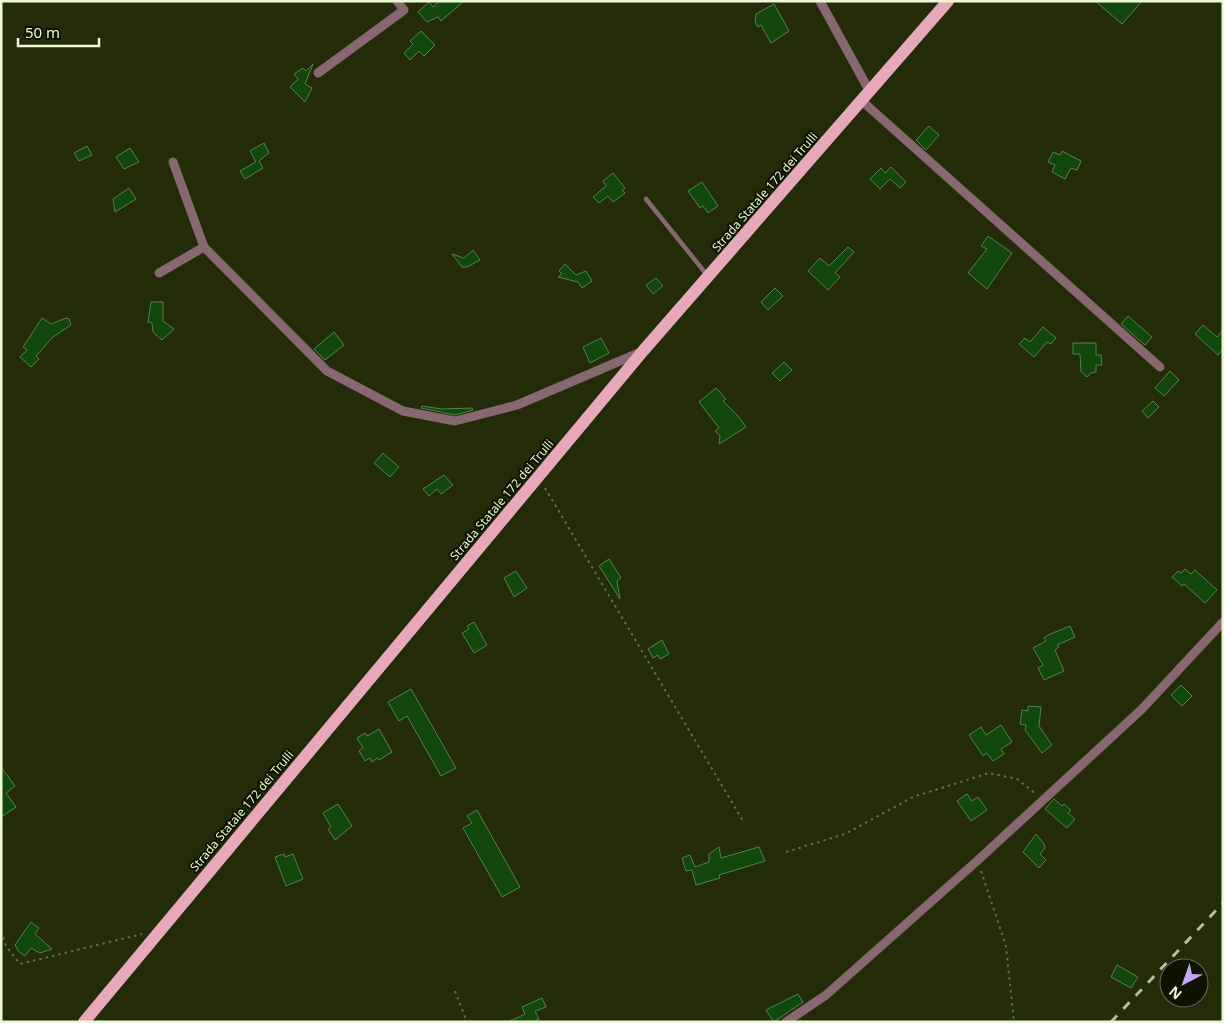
<svg xmlns="http://www.w3.org/2000/svg" width="1224" height="1023" font-family="'Noto Sans',sans-serif">
	<style>
		.building { fill: #12480b; stroke: #568350 }
		.lines { fill: none; stroke-linecap: round; stroke-linejoin: round }
		.path { stroke: #656e4c; stroke-width: 2; stroke-dasharray: 2.5 4; stroke-linecap: butt }
		.service { stroke: #876870; stroke-width: 4.5 }
		.minor { stroke: #876870; stroke-width: 9 }
		.primary { stroke: #e7a8b9; stroke-width: 12 }
		.rail { stroke: #b3bc9b; stroke-width: 3; stroke-dasharray: 9 9; stroke-linecap: butt }
		.labels { text-anchor: middle; stroke-width: 4; stroke-linejoin: round; paint-order: stroke }
		.street-label { font-size: 12px; fill: #eef8d7; stroke: #0d1300 }
	</style>
	<rect width="100%" height="100%" fill="#232b09"/>
	<path class="building" d="M 440,1 L 464,1 L 441,21 L 438,17 L 427,22 L 418,12 L 429,2 L 433,7 Z
		M 1095,1 L 1142,1 L 1122,24 Z
		M 774,4 L 789,31 L 771,43 L 761,25 L 758,27 L 755,22 L 756,14 Z
		M 421,31 L 435,45 L 424,56 L 419,51 L 410,60 L 404,53 L 413,44 L 410,41 Z
		M 313,64 L 305,84 L 312,88 L 305,102 L 290,87 L 298,79 L 294,74 L 303,68 L 306,71 Z
		M 929,126 L 939,135 L 926,150 L 916,140 Z
		M 264,143 L 269,153 L 259,161 L 263,168 L 245,179 L 240,171 L 256,162 L 250,151 Z
		M 87,146 L 92,155 L 79,161 L 74,153 Z
		M 130,148 L 139,162 L 124,169 L 116,157 Z
		M 1062,151 L 1081,161 L 1077,170 L 1071,168 L 1065,179 L 1052,172 L 1055,165 L 1048,162 L 1053,152 L 1060,155 Z
		M 891,167 L 906,182 L 900,188 L 890,179 L 880,189 L 870,179 L 881,168 L 885,173 Z
		M 613,173 L 625,188 L 622,190 L 625,193 L 613,202 L 608,196 L 599,203 L 593,197 L 606,186 L 603,181 Z
		M 702,182 L 718,206 L 708,213 L 703,206 L 700,208 L 688,191 Z
		M 129,188 L 136,199 L 115,212 L 113,199 Z
		M 988,236 L 1012,253 L 987,289 L 968,273 L 987,249 L 981,246 Z
		M 848,247 L 854,252 L 835,273 L 840,277 L 828,290 L 808,271 L 820,258 L 829,266 Z
		M 473,250 L 480,260 L 467,267 L 462,267 L 452,254 L 464,258 Z
		M 565,264 L 576,275 L 586,271 L 592,281 L 582,288 L 578,282 L 558,277 L 562,274 L 559,271 Z
		M 656,278 L 663,286 L 653,294 L 646,285 Z
		M 775,288 L 783,296 L 768,310 L 761,302 Z
		M 151,302 L 163,302 L 163,321 L 174,329 L 162,340 L 153,332 L 152,323 L 148,322 Z
		M 1128,316 L 1152,337 L 1145,345 L 1121,324 Z
		M 42,318 L 51,324 L 66,318 L 69,319 L 71,325 L 53,337 L 36,356 L 39,359 L 31,367 L 20,357 L 27,350 L 23,347 Z
		M 1203,325 L 1217,337 L 1223,330 L 1223,349 L 1218,355 L 1195,334 Z
		M 1043,327 L 1056,338 L 1051,344 L 1047,342 L 1034,357 L 1019,344 L 1025,338 L 1030,342 Z
		M 334,332 L 344,345 L 325,360 L 314,349 Z
		M 601,338 L 609,353 L 590,363 L 583,347 Z
		M 1073,343 L 1096,343 L 1096,355 L 1101,355 L 1102,365 L 1096,365 L 1096,372 L 1091,373 L 1087,377 L 1081,372 L 1080,354 L 1073,354 Z
		M 784,362 L 792,370 L 780,381 L 772,373 Z
		M 1170,371 L 1179,380 L 1164,396 L 1155,388 Z
		M 716,388 L 726,399 L 723,401 L 738,416 L 746,427 L 719,444 L 720,436 L 715,431 L 719,428 L 699,402 Z
		M 1153,401 L 1159,407 L 1148,418 L 1142,411 Z
		M 422,406 L 442,409 L 472,408 L 473,410 L 455,415 L 421,408 Z
		M 383,453 L 399,467 L 390,477 L 374,463 Z
		M 444,475 L 453,485 L 441,494 L 437,489 L 429,496 L 423,489 Z
		M 609,559 L 621,578 L 617,581 L 620,599 L 599,566 Z
		M 1185,569 L 1191,574 L 1195,570 L 1217,590 L 1205,603 L 1184,584 L 1182,586 L 1172,577 L 1178,571 L 1181,573 Z
		M 516,571 L 527,588 L 514,597 L 504,578 Z
		M 474,622 L 487,645 L 474,653 L 462,633 L 469,629 L 467,626 Z
		M 1070,626 L 1075,637 L 1057,645 L 1059,647 L 1055,650 L 1064,671 L 1044,680 L 1038,668 L 1043,665 L 1033,648 L 1046,641 L 1044,638 L 1048,635 Z
		M 662,640 L 669,654 L 660,659 L 658,655 L 653,658 L 648,649 Z
		M 1181,685 L 1192,696 L 1182,706 L 1171,695 Z
		M 411,689 L 456,768 L 441,776 L 407,716 L 399,721 L 388,702 Z
		M 1028,706 L 1041,707 L 1039,726 L 1052,745 L 1042,753 L 1025,730 L 1026,725 L 1020,724 L 1022,710 L 1028,711 Z
		M 1001,725 L 1012,742 L 1001,749 L 1004,754 L 993,761 L 987,753 L 983,756 L 969,735 L 981,727 L 986,735 Z
		M 379,729 L 392,752 L 379,760 L 377,758 L 372,762 L 370,758 L 365,761 L 359,751 L 363,748 L 357,738 L 365,733 L 367,736 Z
		M 1,767 L 15,786 L 6,793 L 16,807 L 1,817 Z
		M 967,794 L 972,801 L 978,797 L 987,810 L 971,821 L 957,801 Z
		M 1054,799 L 1062,806 L 1064,804 L 1071,810 L 1068,813 L 1075,819 L 1067,828 L 1045,809 Z
		M 338,804 L 352,826 L 335,840 L 328,829 L 331,827 L 323,813 Z
		M 477,810 L 520,887 L 502,897 L 463,828 L 472,823 L 467,816 Z
		M 1036,834 L 1044,844 L 1045,848 L 1040,854 L 1046,860 L 1039,868 L 1023,852 Z
		M 719,847 L 721,858 L 759,847 L 765,861 L 719,875 L 720,878 L 696,885 L 692,870 L 686,871 L 682,858 L 690,855 L 695,867 L 709,862 L 709,854 Z
		M 284,854 L 285,857 L 293,854 L 303,879 L 286,886 L 275,857 Z
		M 31,922 L 39,928 L 35,934 L 52,949 L 40,953 L 31,948 L 25,956 L 19,952 L 15,945 Z
		M 1117,965 L 1138,977 L 1131,988 L 1111,977 Z
		M 798,994 L 803,1002 L 774,1022 L 766,1010 Z
		M 542,998 L 546,1007 L 535,1011 L 539,1019 L 533,1022 L 508,1022 L 525,1014 L 522,1007 Z"/>
	<g class="lines">
		<path class="path" d="M 545,488 L 743,821
			M 786,852 L 845,834 L 913,797 L 989,773 L 1017,779 L 1036,794
			M 981,871 L 1006,946 L 1014,1022
			M 1,931 L 6,946 L 20,964 L 142,934
			M 455,991 L 467,1022"/>
		<path class="service" d="M 646,199 L 707,275"/>
		<path class="minor" d="M 820,1 L 870,92
			M 318,73 L 404,10 L 397,1
			M 862,101 L 1160,367
			M 173,162 L 204,247
			M 159,273 L 204,247 L 327,371 L 403,411 L 455,421 L 517,405 L 641,352
			M 786,1022 L 826,995 L 977,861 L 1142,709 L 1223,622"/>
		<path class="primary" d="M 84,1022 L 643,351 L 948,1"/>
		<path class="rail" d="M 1111,1022 L 1223,903"/>
	</g>
	<g class="labels">
		<g class="street-label">
			<text transform="translate(765 192) rotate(-49)" y="4">Strada Statale 172 dei Trulli</text>
			<text transform="translate(502 500) rotate(-50)" y="4">Strada Statale 172 dei Trulli</text>
			<text transform="translate(242 811) rotate(-50)" y="4">Strada Statale 172 dei Trulli</text>
		</g>
	</g>
	<rect width="1224" height="1023" fill="none" stroke="#eef8d7" stroke-width="5"/>
	<g transform="translate(1184 983) rotate(221)"><circle r="24" fill="#0d1300" stroke="#676f56"/>
	<path d="M0-4L9 19L0 12L-9 19Z" fill="#c4a7f1"/>
	<text y="-8" font-size="14" font-weight="bold" text-anchor="middle" fill="#eef8d7">N</text>
	</g>
	<path d="M18 38v8h81v-8" fill="none" stroke="#eef8d7" stroke-width="2.5"/>
	<text x="25" y="38" font-size="15" fill="#eef8d7" stroke="#0d1300" stroke-width="4" paint-order="stroke">50 m</text>
</svg>
